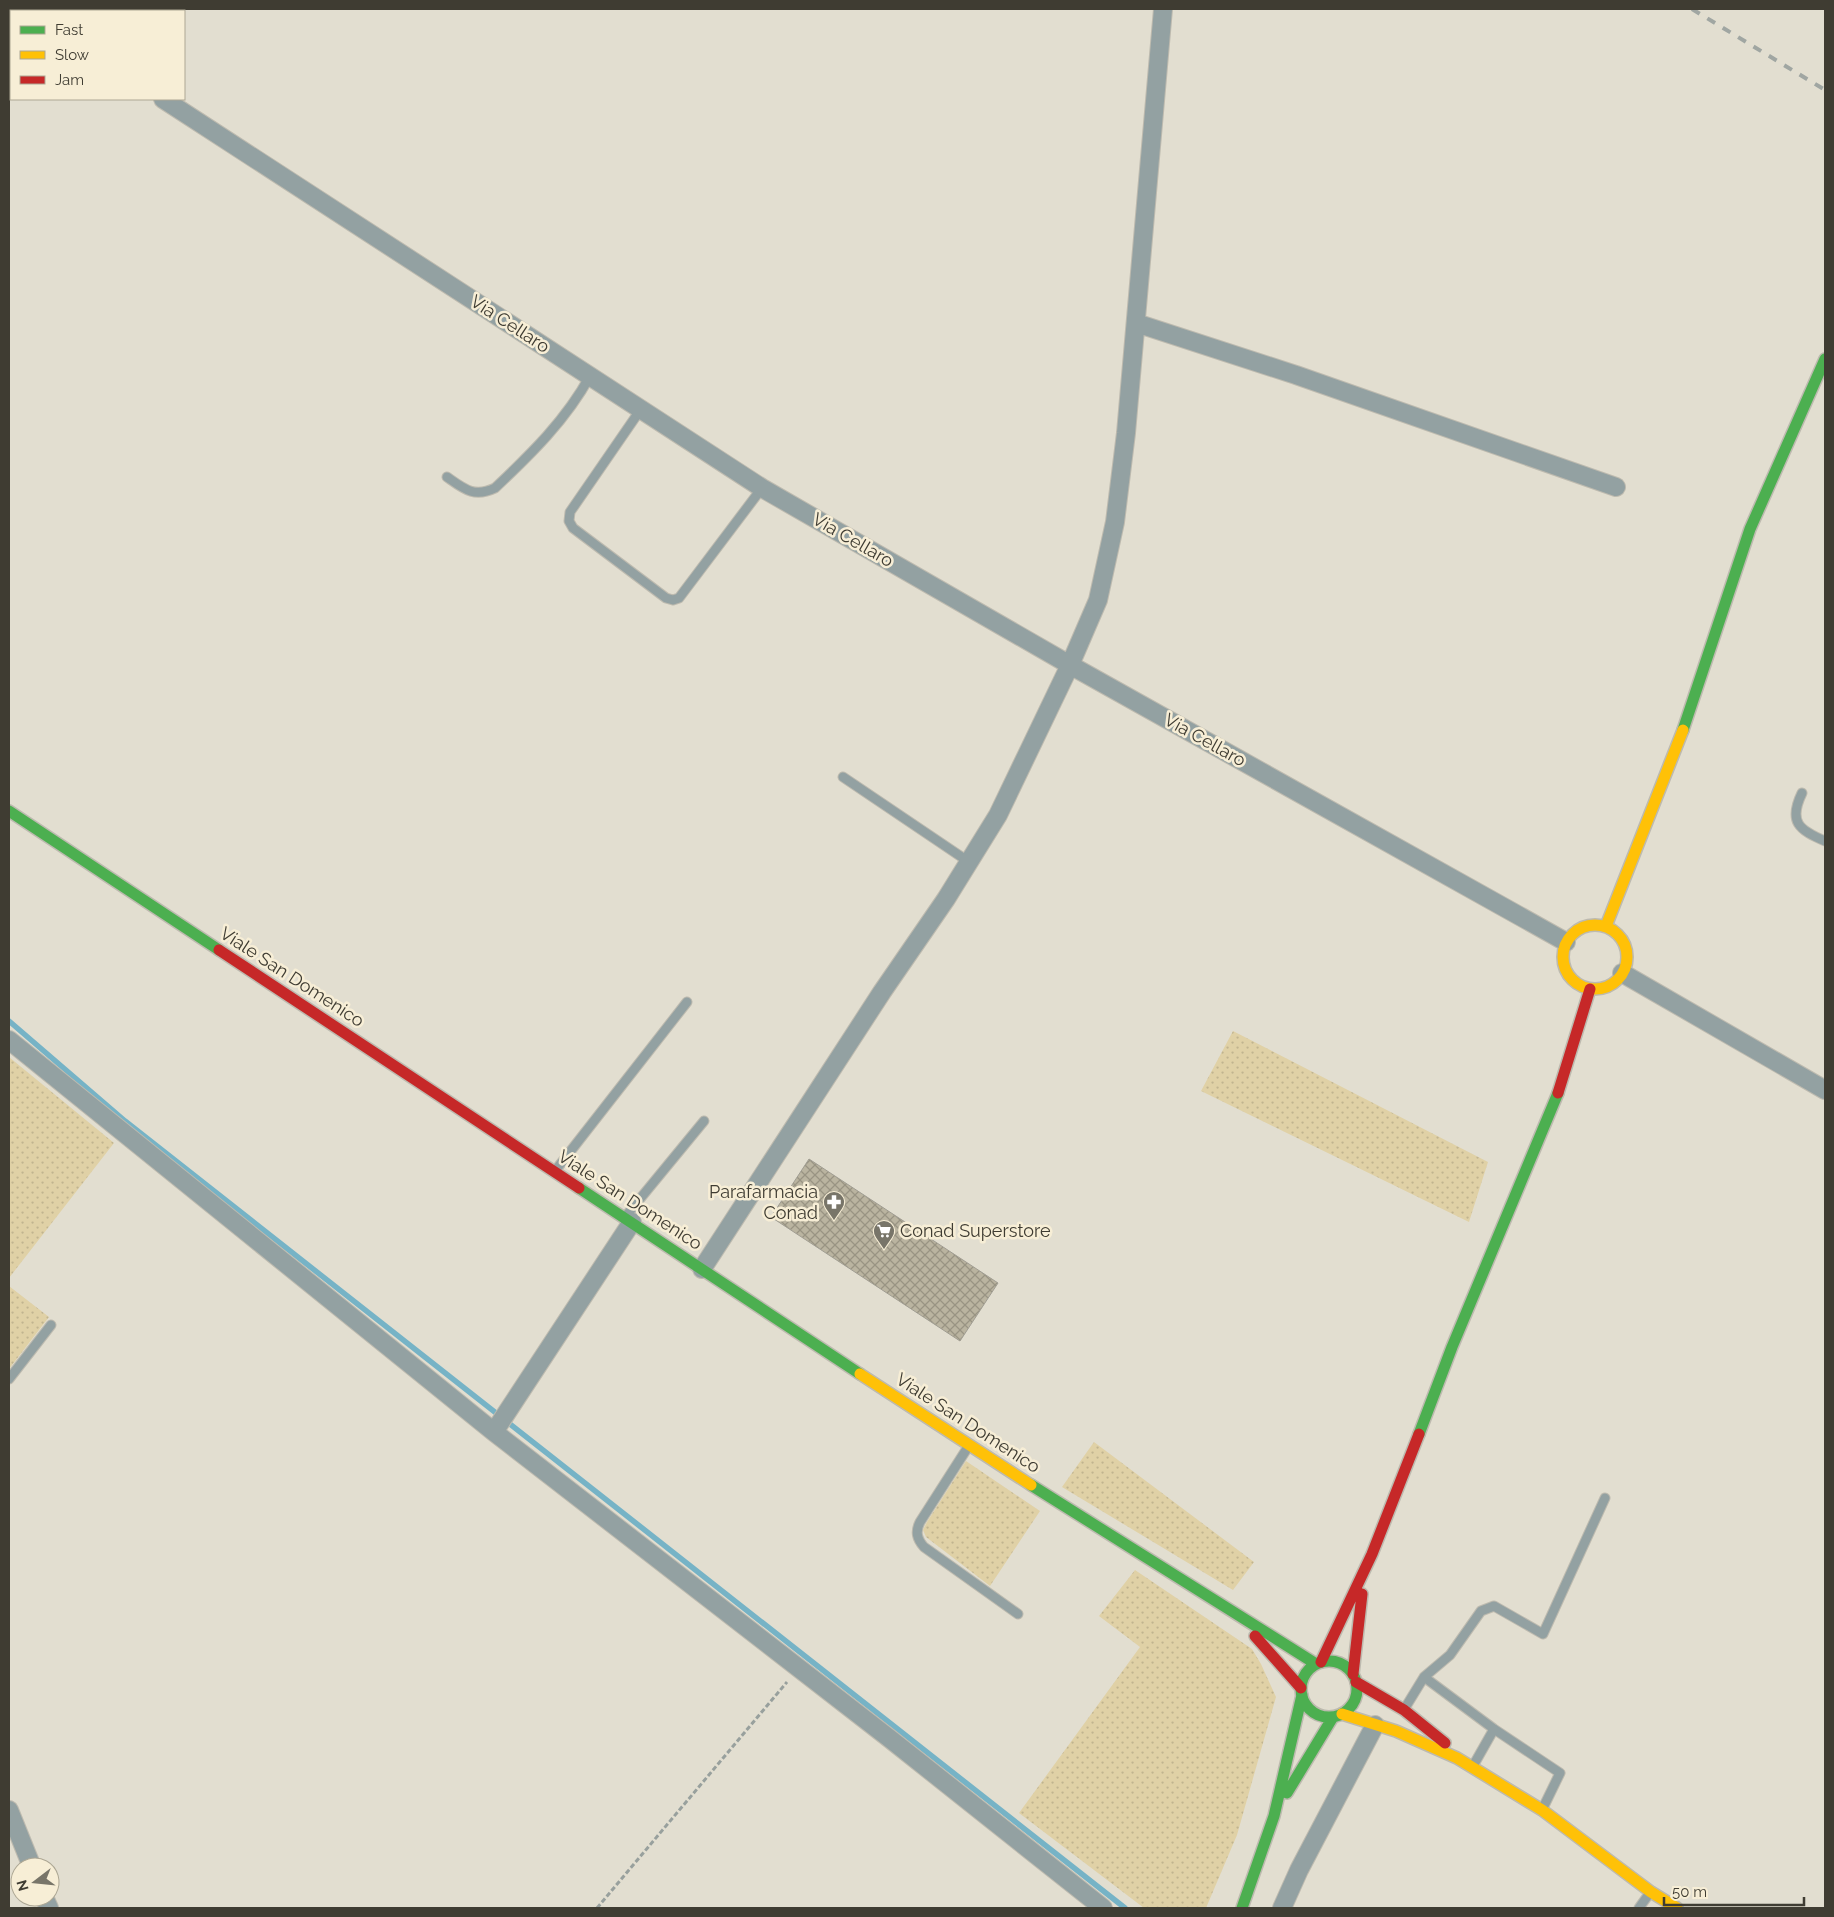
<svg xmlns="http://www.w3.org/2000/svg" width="1834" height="1917" font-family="Raleway,sans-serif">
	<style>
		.grass { fill: url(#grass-dots) }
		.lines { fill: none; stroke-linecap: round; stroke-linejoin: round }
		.stream { stroke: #76b3c6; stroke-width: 5.5 }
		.building { fill: url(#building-cross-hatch); stroke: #a09d92 }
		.lane-casing { stroke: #bdbaaf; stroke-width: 11 }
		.street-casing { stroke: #bdbaaf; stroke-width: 20 }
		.fast-casing { stroke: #bdbaaf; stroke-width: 14 }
		.slow-casing { stroke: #bdbaaf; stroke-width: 14 }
		.jam-casing { stroke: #bdbaaf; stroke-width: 14 }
		.path { stroke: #98a09d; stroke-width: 3; stroke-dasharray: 5 2.5; stroke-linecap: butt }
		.lane { stroke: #93a1a2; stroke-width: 9 }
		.street { stroke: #93a1a2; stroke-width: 18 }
		.fast { stroke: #4caf50; stroke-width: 11 }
		.slow { stroke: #ffc107; stroke-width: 11 }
		.jam { stroke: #c62828; stroke-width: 11 }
		.rail { stroke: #a0a6a2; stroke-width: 4; stroke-dasharray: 9 9; stroke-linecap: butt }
		.labels { text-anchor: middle; stroke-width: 5; stroke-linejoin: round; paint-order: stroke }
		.street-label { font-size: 18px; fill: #3f3c32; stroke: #f7eed6 }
		.poi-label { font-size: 18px; fill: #3f3c32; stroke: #f7eed6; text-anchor: end }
	</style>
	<defs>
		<pattern id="grass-dots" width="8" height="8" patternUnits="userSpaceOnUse" patternTransform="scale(1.25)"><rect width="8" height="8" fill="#e0d1a6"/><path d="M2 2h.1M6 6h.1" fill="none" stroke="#c1b48f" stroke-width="1.8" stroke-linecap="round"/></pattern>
		<pattern id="building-cross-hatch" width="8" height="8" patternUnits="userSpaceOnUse" patternTransform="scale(1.25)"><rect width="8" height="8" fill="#bab4a0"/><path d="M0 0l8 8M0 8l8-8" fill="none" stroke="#999483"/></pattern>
	</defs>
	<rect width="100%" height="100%" fill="#e2ded0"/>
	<path class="grass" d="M 1233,1031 L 1488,1162 L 1469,1222 L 1201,1091 Z
		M 9,1057 L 114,1143 L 9,1278 Z
		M 9,1286 L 49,1317 L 9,1369 Z
		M 1094,1442 L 1254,1562 L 1233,1590 L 1062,1487 Z
		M 966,1461 L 1040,1511 L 990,1586 L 926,1537 L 923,1530 L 927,1522 Z
		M 1135,1570 L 1252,1649 L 1261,1664 L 1276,1697 L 1237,1835 L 1206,1908 L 1144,1908 L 1019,1813 L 1140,1647 L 1099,1616 Z"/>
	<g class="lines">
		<path class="stream" d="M 9,1021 L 125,1121 L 1125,1908"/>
	</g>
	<path class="building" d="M 809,1159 L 998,1283 L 960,1341 L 771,1217 Z"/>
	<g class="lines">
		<g class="lane-casing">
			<path id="lane" d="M 9,18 L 11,14
				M 641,409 L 570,512 L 569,521 L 573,528 L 666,598 L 673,600 L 679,598 L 762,488
				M 447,477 C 464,489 474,498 495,488 C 531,454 566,420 590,376
				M 843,777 L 969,862
				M 1802,793 C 1788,822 1799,830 1825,841
				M 555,1171 L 687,1002
				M 625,1217 L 704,1121
				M 9,1379 L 51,1325
				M 968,1447 L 920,1522 C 915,1532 917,1539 924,1547 L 1018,1614
				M 1424,1677 L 1494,1729 L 1560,1773 L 1543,1808
				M 1405,1708 L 1424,1677 L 1450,1655 L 1481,1611 L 1494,1606 L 1543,1634 L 1605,1498
				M 1473,1766 L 1494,1729
				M 1639,1908 L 1649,1894"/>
		</g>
		<g class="street-casing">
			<path id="street" d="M 25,9 L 29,11
				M 163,99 L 762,488 L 1070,665 L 1566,942
				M 1136,323 L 1296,375 L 1616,487
				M 1622,973 L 1825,1090
				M 9,1040 L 494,1432 L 889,1738 L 1103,1908
				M 702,1269 L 882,992 L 946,899 L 998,815 L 1070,665 L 1098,600 L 1115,522 L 1126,433 L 1163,9
				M 494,1432 L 632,1222
				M 9,1810 L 32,1867
				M 44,1897 L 49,1908
				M 1282,1908 L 1299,1870 L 1375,1725"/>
		</g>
		<g class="fast-casing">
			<path id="fast" d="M 1683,730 L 1750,529 L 1825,359
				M 9,811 L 219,950
				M 579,1188 L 860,1374
				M 1419,1434 L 1452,1347 L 1558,1093
				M 1031,1485 L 1316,1664
				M1301 1689a28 28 0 1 1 56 0a28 28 0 1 1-56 0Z
				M 1287,1793 L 1333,1717
				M 1242,1908 L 1274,1816 L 1302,1695"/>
		</g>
		<g class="slow-casing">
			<path id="slow" d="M1563 957a32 32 0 1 1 64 0a32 32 0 1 1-64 0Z
				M 1606,926 L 1683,730
				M 860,1374 L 1031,1485
				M 1342,1714 L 1396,1731 L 1457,1758 L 1542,1810 L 1651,1892 L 1677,1908"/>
		</g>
		<g class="jam-casing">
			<path id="jam" d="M 219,950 L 579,1188
				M 1558,1093 L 1590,989
				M 1255,1636 L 1301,1688
				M 1321,1662 L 1372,1554 L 1419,1434
				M 1353,1674 L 1362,1594
				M 1356,1682 L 1404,1710 L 1445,1743"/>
		</g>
		<path class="path" d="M 597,1908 L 787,1682"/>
		<use href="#lane" class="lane"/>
		<use href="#street" class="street"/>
		<use href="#fast" class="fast"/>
		<use href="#slow" class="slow"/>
		<use href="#jam" class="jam"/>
		<path class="rail" d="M 1692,9 L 1825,90"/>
	</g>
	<defs>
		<g id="pharmacy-pin" transform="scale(1.125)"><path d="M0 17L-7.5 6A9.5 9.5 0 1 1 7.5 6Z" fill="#787569" stroke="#f7eed6"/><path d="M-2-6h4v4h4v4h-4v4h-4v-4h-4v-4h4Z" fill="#fff"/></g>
		<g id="supermarket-pin" transform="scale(1.125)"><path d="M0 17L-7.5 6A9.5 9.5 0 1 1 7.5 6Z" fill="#787569" stroke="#f7eed6"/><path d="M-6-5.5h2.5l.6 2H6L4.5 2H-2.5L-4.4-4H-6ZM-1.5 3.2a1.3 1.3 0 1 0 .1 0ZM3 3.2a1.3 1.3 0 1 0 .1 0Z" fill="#fff"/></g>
	</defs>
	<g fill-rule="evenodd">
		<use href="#pharmacy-pin" x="834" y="1202"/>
		<use href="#supermarket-pin" x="884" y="1231"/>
	</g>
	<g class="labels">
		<g class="street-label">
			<text transform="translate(510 324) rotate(33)" y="6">Via Cellaro</text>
			<text transform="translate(853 540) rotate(30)" y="6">Via Cellaro</text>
			<text transform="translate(1205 740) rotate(29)" y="6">Via Cellaro</text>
			<text transform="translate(292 977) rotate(33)" y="6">Viale San Domenico</text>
			<text transform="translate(630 1200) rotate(33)" y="6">Viale San Domenico</text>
			<text transform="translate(968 1423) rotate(33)" y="6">Viale San Domenico</text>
		</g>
		<g class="poi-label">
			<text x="818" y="1198">Parafarmacia<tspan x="818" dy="21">Conad</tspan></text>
			<text x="900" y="1237" text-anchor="start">Conad Superstore</text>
		</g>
	</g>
	<rect width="1834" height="1917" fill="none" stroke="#3f3c32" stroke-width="20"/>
	<rect x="10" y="10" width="175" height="90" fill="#f7eed6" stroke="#ada794"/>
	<rect x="20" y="26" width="25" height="8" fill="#4caf50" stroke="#ada794"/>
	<text x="55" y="35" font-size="15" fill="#3f3c32">Fast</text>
	<rect x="20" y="51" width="25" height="8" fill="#ffc107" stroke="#ada794"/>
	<text x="55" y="60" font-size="15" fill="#3f3c32">Slow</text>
	<rect x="20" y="76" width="25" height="8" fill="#c62828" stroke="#ada794"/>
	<text x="55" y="85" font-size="15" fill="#3f3c32">Jam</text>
	<g transform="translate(35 1882) rotate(254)"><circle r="24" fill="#f7eed6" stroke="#ada794"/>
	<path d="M0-4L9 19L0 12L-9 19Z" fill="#787569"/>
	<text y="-8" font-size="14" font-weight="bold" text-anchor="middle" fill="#3f3c32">N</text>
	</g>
	<path d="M1664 1897v8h140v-8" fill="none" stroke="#3f3c32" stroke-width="2.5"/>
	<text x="1672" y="1897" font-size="15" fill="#3f3c32" stroke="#f7eed6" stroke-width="4" paint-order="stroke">50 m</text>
</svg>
